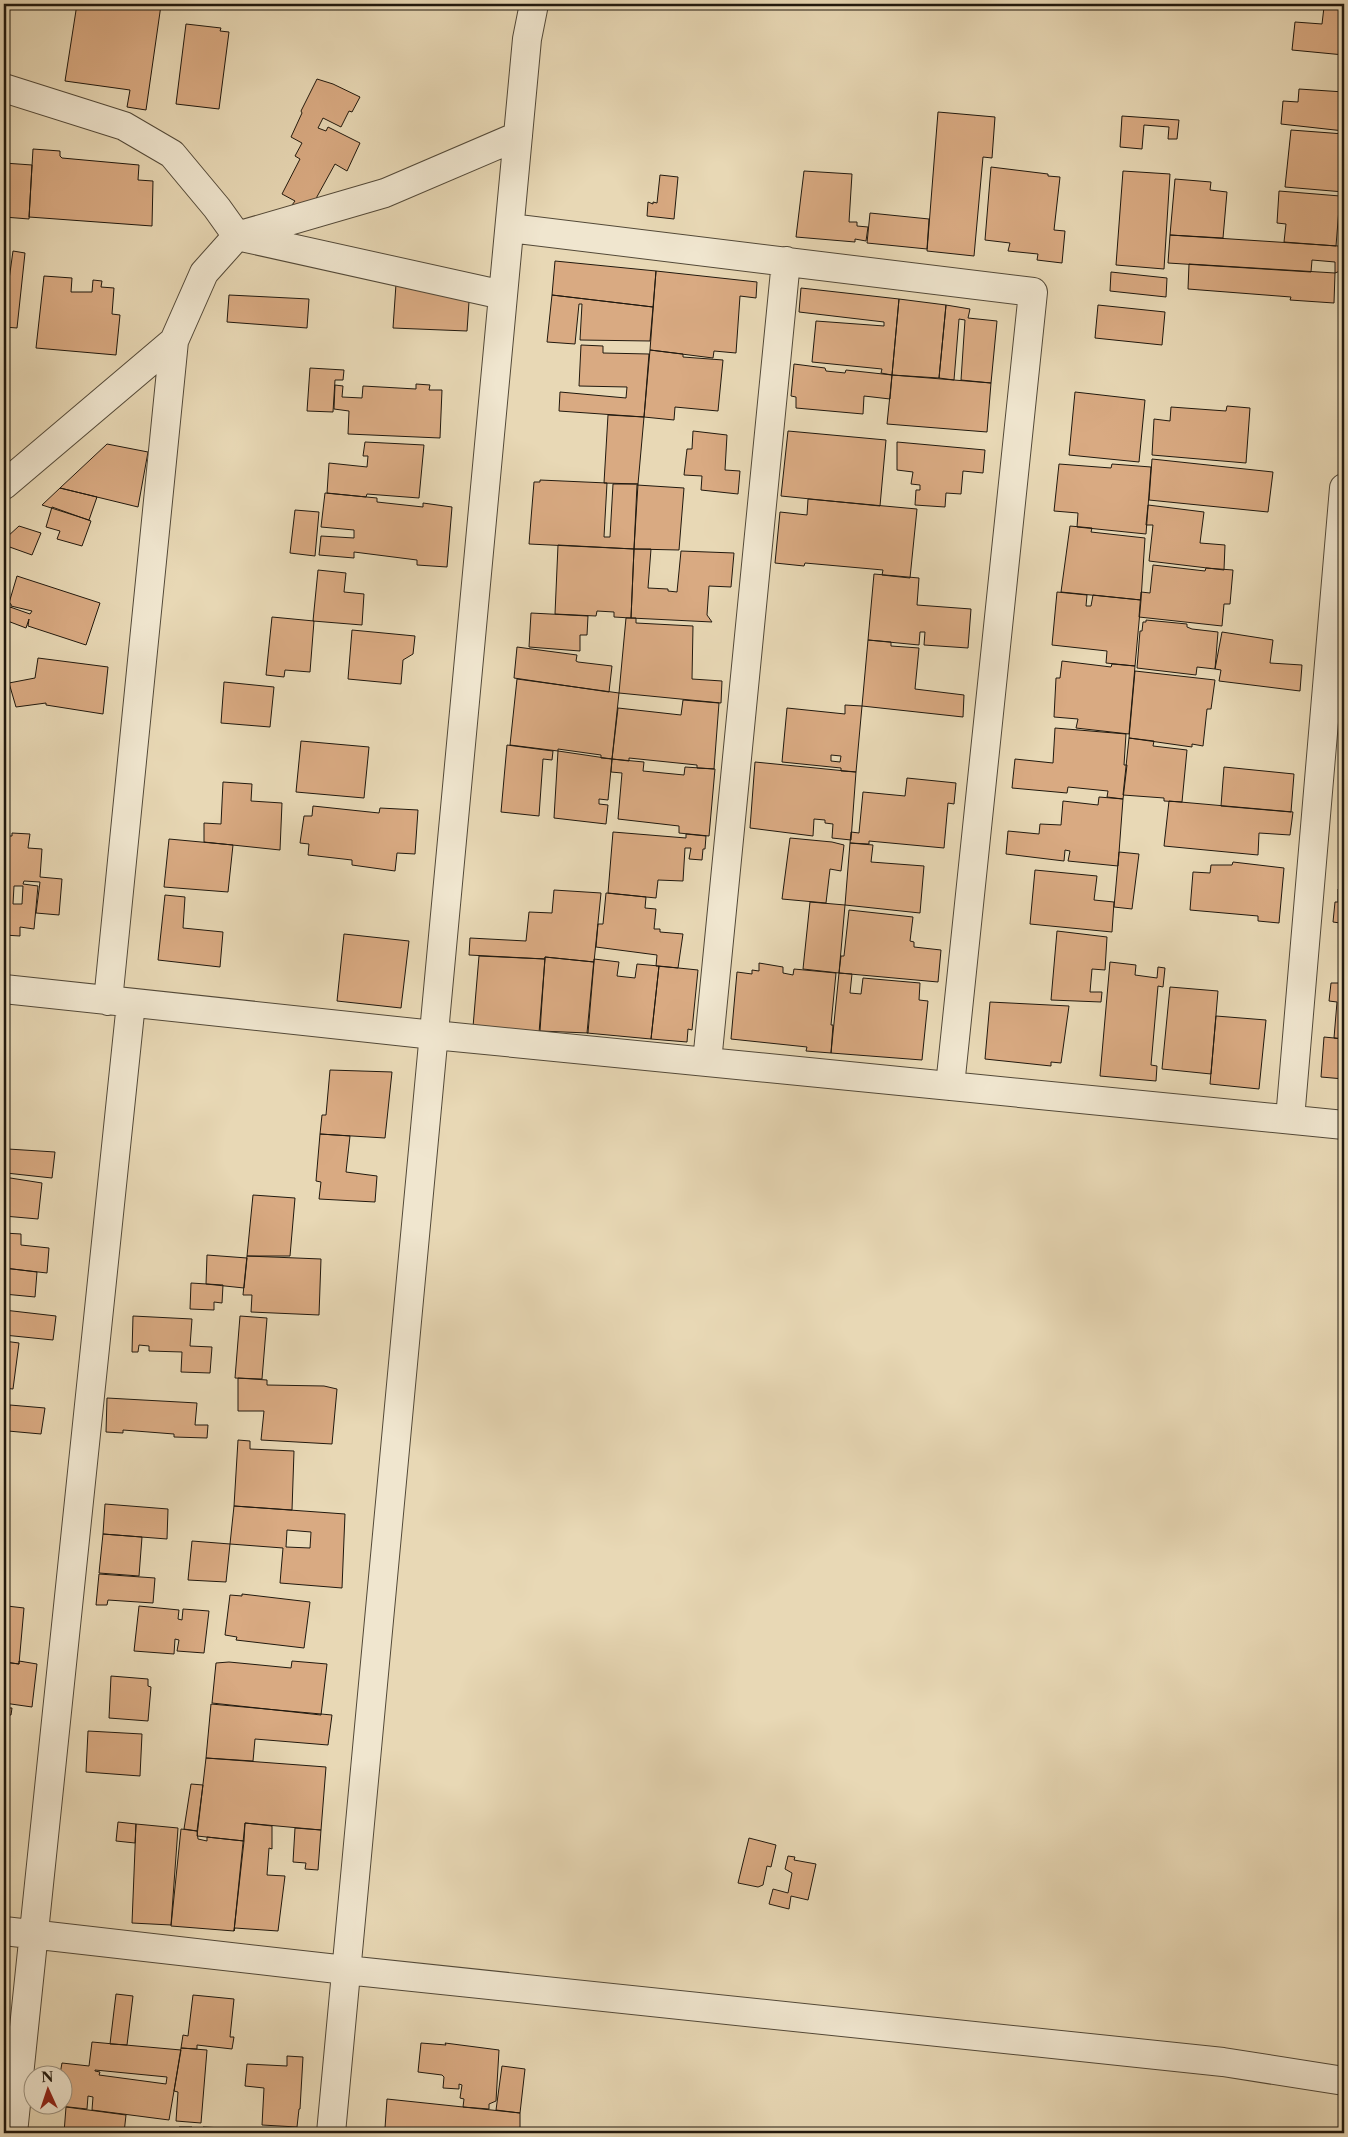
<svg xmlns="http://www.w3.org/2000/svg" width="1348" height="2137" font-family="'Libre Caslon Text',serif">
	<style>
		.building { fill: #d9aa82; stroke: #21190e; fill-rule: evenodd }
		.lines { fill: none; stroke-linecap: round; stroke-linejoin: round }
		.minor-casing { stroke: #534938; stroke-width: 30 }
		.minor { stroke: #f0e6cf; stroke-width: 28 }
	</style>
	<rect width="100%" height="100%" fill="#e8d8b5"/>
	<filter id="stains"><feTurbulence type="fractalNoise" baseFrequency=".004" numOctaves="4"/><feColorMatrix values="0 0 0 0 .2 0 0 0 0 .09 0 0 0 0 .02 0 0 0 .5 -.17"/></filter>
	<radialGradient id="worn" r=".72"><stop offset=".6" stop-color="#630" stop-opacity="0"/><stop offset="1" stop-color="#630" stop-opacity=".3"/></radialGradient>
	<path class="building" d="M 77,4 L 94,4 L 123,8 L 123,4 L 161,5 L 146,110 L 127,107 L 130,90 L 65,81 Z
		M 1324,7 L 1344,9 L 1344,55 L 1292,50 L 1295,22 L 1322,24 Z
		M 186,24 L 221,28 L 220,31 L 229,32 L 219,109 L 176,104 Z
		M 317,79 L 333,84 L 360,97 L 352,112 L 349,111 L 341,127 L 323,118 L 318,128 L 326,131 L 328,127 L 360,143 L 347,171 L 335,164 L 308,213 L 292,205 L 295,201 L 282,194 L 300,159 L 295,156 L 302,143 L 291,137 L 302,113 L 301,111 Z
		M 1299,89 L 1344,92 L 1344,131 L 1281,124 L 1283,101 L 1298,102 Z
		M 938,112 L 995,117 L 992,158 L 983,157 L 974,256 L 927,251 Z
		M 1122,116 L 1179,120 L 1177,139 L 1168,139 L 1169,127 L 1144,125 L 1142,149 L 1120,147 Z
		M 1291,130 L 1344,134 L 1344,192 L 1285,187 Z
		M 33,149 L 60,151 L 60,156 L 62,158 L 139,165 L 138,180 L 153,181 L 152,226 L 29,217 Z
		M 4,163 L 32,165 L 29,219 L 4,217 Z
		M 991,167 L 1048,174 L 1048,176 L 1060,177 L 1054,230 L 1065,231 L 1062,263 L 1037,260 L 1038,254 L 1008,251 L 1010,243 L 985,240 Z
		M 804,171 L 852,174 L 849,222 L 857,222 L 857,226 L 868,227 L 866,241 L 855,239 L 855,242 L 796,237 Z
		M 1123,171 L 1170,174 L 1164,269 L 1116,265 Z
		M 660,175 L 678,177 L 674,219 L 647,216 L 648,202 L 653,204 L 653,202 L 657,203 Z
		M 1175,179 L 1211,182 L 1210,190 L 1227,192 L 1223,238 L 1170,235 Z
		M 1279,191 L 1340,196 L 1336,246 L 1284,242 L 1286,224 L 1277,223 Z
		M 870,213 L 929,219 L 927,249 L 867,243 Z
		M 1170,235 L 1338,246 L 1341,249 L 1340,271 L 1335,273 L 1335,262 L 1312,260 L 1311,272 L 1168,263 Z
		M 13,251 L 25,253 L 17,328 L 4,327 L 4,287 L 8,287 Z
		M 555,261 L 656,271 L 653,307 L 552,295 Z
		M 1189,264 L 1335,273 L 1334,303 L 1290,300 L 1291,297 L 1188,289 Z
		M 656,271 L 757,282 L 756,298 L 740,296 L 736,353 L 714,351 L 713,358 L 650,350 Z
		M 1111,272 L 1167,278 L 1166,297 L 1110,291 Z
		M 44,276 L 72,278 L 71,292 L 92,292 L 93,280 L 102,281 L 101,287 L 114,288 L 112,314 L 120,315 L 116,355 L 36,348 Z
		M 396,284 L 470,287 L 467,331 L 393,328 Z
		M 801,288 L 899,299 L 892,375 L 881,373 L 882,369 L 812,362 L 816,321 L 884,326 L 884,322 L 799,312 Z
		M 229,295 L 309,299 L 307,328 L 227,322 Z
		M 552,295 L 653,307 L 650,341 L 580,340 L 582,304 L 579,304 L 575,344 L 547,342 Z
		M 899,299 L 946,305 L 939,378 L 892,375 Z
		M 946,305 L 970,309 L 968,318 L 997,321 L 991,383 L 961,380 L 965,320 L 959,319 L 954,380 L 939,378 Z
		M 1098,305 L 1165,312 L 1162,345 L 1095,338 Z
		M 581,345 L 603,346 L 603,353 L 649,354 L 644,417 L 559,411 L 560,392 L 626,398 L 627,387 L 579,386 Z
		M 650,350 L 683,354 L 683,357 L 723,360 L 718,411 L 675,407 L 674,420 L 644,417 Z
		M 794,364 L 825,368 L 826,371 L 845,373 L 846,370 L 892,375 L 890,399 L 864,396 L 863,414 L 796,408 L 796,397 L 791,396 Z
		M 310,368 L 344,370 L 343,380 L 335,380 L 333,412 L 307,411 Z
		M 892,375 L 991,383 L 987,432 L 887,424 Z
		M 416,384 L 430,385 L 429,390 L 442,390 L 440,438 L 348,434 L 349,411 L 334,409 L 335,385 L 343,386 L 342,397 L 362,398 L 363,386 L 416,389 Z
		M 1075,392 L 1145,400 L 1139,462 L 1069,455 Z
		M 1227,406 L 1250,408 L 1246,463 L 1152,455 L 1154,419 L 1170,421 L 1171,407 L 1226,411 Z
		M 608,415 L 644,417 L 638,484 L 604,483 Z
		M 693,431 L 727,435 L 725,470 L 740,471 L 738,494 L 701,490 L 702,476 L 684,475 L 687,449 L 692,449 Z
		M 788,431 L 886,440 L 880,506 L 781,496 Z
		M 365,442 L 424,445 L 419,498 L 367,494 L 366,497 L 327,493 L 329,463 L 367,467 L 368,456 L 363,456 Z
		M 897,442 L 985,450 L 983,473 L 963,471 L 961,494 L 946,493 L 945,507 L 915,505 L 916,490 L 920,490 L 920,485 L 911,484 L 913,472 L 897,470 Z
		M 107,444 L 148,452 L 138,507 L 60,488 Z
		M 1152,459 L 1273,472 L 1268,512 L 1149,500 Z
		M 1059,464 L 1111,468 L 1112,464 L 1151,467 L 1146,534 L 1077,527 L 1078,513 L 1054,511 Z
		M 540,480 L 607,483 L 604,537 L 610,537 L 613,484 L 638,484 L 634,549 L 529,544 L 534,482 L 540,482 Z
		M 637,485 L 684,488 L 679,550 L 634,549 Z
		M 60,488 L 97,497 L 89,520 L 42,505 Z
		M 325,493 L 377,498 L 377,502 L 423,507 L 423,503 L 452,507 L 447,567 L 417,565 L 417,560 L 354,552 L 354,558 L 319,555 L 321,536 L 354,538 L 354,530 L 321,527 Z
		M 808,499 L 917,509 L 910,578 L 882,575 L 883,570 L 805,563 L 804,566 L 775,563 L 780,512 L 807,515 Z
		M 1148,505 L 1204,512 L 1200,543 L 1225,545 L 1224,570 L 1149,561 L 1153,525 L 1146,525 Z
		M 52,507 L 91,521 L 82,546 L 57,539 L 60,531 L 46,527 Z
		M 295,510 L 319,512 L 315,556 L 290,553 Z
		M 19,526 L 41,533 L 32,555 L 4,545 L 7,537 Z
		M 1070,526 L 1092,528 L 1091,532 L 1145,538 L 1141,600 L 1061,592 Z
		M 558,545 L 634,549 L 631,618 L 614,617 L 614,612 L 597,611 L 596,616 L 555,614 Z
		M 634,549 L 651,549 L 648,588 L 668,589 L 668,591 L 677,592 L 681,551 L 734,553 L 731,587 L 709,586 L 707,615 L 712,622 L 631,618 Z
		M 1153,565 L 1205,571 L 1206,568 L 1233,570 L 1230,604 L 1224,604 L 1222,626 L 1139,617 L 1141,592 L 1150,593 Z
		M 318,570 L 346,573 L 344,592 L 364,594 L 362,625 L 313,621 Z
		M 874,574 L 919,578 L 917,605 L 971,609 L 968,648 L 924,645 L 925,632 L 920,632 L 919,645 L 868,640 Z
		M 17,576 L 100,603 L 86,645 L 28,626 L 29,619 L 26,628 L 5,620 L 10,607 L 30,614 L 32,611 L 11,606 L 11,604 L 9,603 Z
		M 1057,592 L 1087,595 L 1086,606 L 1091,606 L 1093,595 L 1141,600 L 1135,666 L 1106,663 L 1107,651 L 1052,645 Z
		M 531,613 L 588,616 L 587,635 L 580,635 L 580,651 L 529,647 Z
		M 272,617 L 314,621 L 310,672 L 285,670 L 284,677 L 266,675 Z
		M 626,618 L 636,618 L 636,623 L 693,626 L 692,679 L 722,681 L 721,703 L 619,693 Z
		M 1146,620 L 1187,624 L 1187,627 L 1192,629 L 1218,632 L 1215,669 L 1197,667 L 1196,675 L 1137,668 L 1140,631 L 1142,631 L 1143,622 L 1146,622 Z
		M 352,630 L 415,636 L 413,654 L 403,660 L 401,684 L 348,679 Z
		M 1222,632 L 1273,640 L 1270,663 L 1302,665 L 1300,691 L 1219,681 L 1221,670 L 1215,669 Z
		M 868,640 L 891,642 L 891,646 L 919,648 L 915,689 L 964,695 L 963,717 L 862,706 Z
		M 517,647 L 577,655 L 576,661 L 578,662 L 612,666 L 609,692 L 514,678 Z
		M 38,658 L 108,667 L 103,714 L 46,705 L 46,703 L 16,707 L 9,683 L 35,678 Z
		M 1062,661 L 1111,667 L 1112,664 L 1135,666 L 1129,734 L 1076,728 L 1078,719 L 1054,717 L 1056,678 L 1060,678 Z
		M 1135,671 L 1215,680 L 1211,709 L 1207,709 L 1203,746 L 1192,744 L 1192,747 L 1129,738 Z
		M 517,679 L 619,693 L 612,759 L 601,758 L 601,755 L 558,749 L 558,751 L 510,745 Z
		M 224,682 L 274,687 L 270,727 L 221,723 Z
		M 683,700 L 719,703 L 714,769 L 697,768 L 697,765 L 629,758 L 629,761 L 612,759 L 618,708 L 681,715 Z
		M 845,705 L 862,706 L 856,772 L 841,771 L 841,768 L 782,762 L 787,708 L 845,714 ZM 831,755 L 841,756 L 840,762 L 831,761 Z
		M 1055,728 L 1126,734 L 1124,765 L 1127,765 L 1123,799 L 1107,797 L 1108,791 L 1068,787 L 1067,793 L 1012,788 L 1015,759 L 1053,763 Z
		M 1129,738 L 1154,741 L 1153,746 L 1187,750 L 1182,802 L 1164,801 L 1164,798 L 1123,795 Z
		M 301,741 L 369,747 L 364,798 L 296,792 Z
		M 507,745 L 553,751 L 552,760 L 543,759 L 539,816 L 501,812 Z
		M 558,751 L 612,759 L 608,800 L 599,799 L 599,804 L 608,805 L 606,824 L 554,818 Z
		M 612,759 L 644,762 L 643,771 L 684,775 L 685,767 L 715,769 L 709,836 L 679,833 L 679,826 L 618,819 L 622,773 L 611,772 Z
		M 755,762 L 856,772 L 851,840 L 832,838 L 833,824 L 825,823 L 825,820 L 814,819 L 813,836 L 750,828 Z
		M 1224,767 L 1294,774 L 1291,812 L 1221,806 Z
		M 907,778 L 956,783 L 954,804 L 948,803 L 944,848 L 869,841 L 869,844 L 850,843 L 851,832 L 859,833 L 863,792 L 905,796 Z
		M 223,782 L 252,784 L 251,801 L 282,803 L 280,850 L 204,842 L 204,823 L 221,824 Z
		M 1099,797 L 1123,799 L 1118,866 L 1068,861 L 1070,851 L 1065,850 L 1064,861 L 1006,854 L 1008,831 L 1039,834 L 1040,824 L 1061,825 L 1063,801 L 1098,805 Z
		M 1169,801 L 1293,812 L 1290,835 L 1259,833 L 1258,855 L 1164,846 Z
		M 313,806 L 379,813 L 380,808 L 418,810 L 415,854 L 397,853 L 395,871 L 352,865 L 352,860 L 308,855 L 309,844 L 300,843 L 304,816 L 312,816 Z
		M 613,832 L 686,838 L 686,834 L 706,836 L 705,849 L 703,849 L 702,860 L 689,859 L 691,848 L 685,848 L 683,881 L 658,880 L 656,898 L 608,893 Z
		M 12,833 L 30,834 L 28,848 L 42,849 L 40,877 L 62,879 L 59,915 L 36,913 L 40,882 L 24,881 L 23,884 L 38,886 L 34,929 L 20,927 L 20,936 L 4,935 L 4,836 L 12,836 ZM 14,886 L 23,886 L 22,904 L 13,904 Z
		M 790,838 L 832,842 L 844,845 L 841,871 L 830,869 L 826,903 L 782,899 Z
		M 169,839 L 233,845 L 228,892 L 164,887 Z
		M 1343,841 L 1344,841 L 1344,874 L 1340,874 Z
		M 850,843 L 873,845 L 871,862 L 924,866 L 920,913 L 845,905 Z
		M 1119,852 L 1139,854 L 1132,909 L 1114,907 Z
		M 1233,862 L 1284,868 L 1279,923 L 1258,921 L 1258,916 L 1190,910 L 1193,872 L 1210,873 L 1211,865 L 1232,865 Z
		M 1035,870 L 1097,876 L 1094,900 L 1114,902 L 1112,932 L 1030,924 Z
		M 1338,889 L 1344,890 L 1344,928 L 1339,928 L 1340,923 L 1333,922 L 1335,902 L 1338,902 Z
		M 554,890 L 601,893 L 594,962 L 545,957 L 545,959 L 469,955 L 470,938 L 526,941 L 529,912 L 552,913 Z
		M 606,893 L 646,897 L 645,908 L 656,909 L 654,929 L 660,929 L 660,932 L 683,934 L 678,968 L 656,966 L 657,955 L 596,947 L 598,924 L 603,924 Z
		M 165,895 L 185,897 L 183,928 L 223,932 L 220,967 L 158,960 Z
		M 810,902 L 845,905 L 839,973 L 803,969 Z
		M 849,910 L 913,917 L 910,941 L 914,942 L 914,947 L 941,950 L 938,982 L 839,973 L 841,956 L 844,956 Z
		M 1057,931 L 1107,937 L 1105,970 L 1092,969 L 1090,992 L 1102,992 L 1101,1002 L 1051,1000 Z
		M 344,934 L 409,941 L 401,1008 L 337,1001 Z
		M 479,956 L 545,959 L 539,1033 L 473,1027 Z
		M 545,957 L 594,962 L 588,1033 L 540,1031 Z
		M 594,959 L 619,962 L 617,976 L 635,978 L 637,964 L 659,966 L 651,1039 L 587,1033 Z
		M 1110,962 L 1136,965 L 1135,975 L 1157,978 L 1158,967 L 1165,968 L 1163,987 L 1158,986 L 1151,1065 L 1157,1066 L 1156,1081 L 1100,1076 Z
		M 759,963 L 783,967 L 783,973 L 793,975 L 794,969 L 836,973 L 831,1025 L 833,1025 L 831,1053 L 806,1051 L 807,1047 L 731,1039 L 737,972 L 752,974 L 752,970 L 759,971 Z
		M 659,966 L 698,970 L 692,1030 L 688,1029 L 687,1042 L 651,1039 Z
		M 839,973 L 852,974 L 850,993 L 861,994 L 863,978 L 920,983 L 919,1000 L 928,1001 L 922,1060 L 831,1053 Z
		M 1331,983 L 1344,983 L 1344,1039 L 1334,1038 L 1337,1002 L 1329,1001 Z
		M 1170,987 L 1218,991 L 1211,1074 L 1162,1069 Z
		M 990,1002 L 1069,1006 L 1061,1063 L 1051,1062 L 1051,1066 L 985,1059 Z
		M 1216,1016 L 1266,1020 L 1259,1089 L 1210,1084 Z
		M 1324,1037 L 1344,1039 L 1344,1079 L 1321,1077 Z
		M 330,1070 L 392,1072 L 385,1138 L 320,1134 L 322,1115 L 326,1115 Z
		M 320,1134 L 350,1136 L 346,1172 L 377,1176 L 375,1202 L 319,1199 L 321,1182 L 316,1181 Z
		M 8,1149 L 55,1152 L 52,1178 L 6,1173 L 7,1164 L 4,1164 L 4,1155 L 8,1155 Z
		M 4,1177 L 42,1183 L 38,1219 L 4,1216 Z
		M 253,1195 L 295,1198 L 290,1256 L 247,1256 Z
		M 4,1233 L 21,1234 L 21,1245 L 49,1248 L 47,1273 L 4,1268 Z
		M 207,1255 L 247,1258 L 244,1288 L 206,1284 Z
		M 247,1256 L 321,1259 L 319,1315 L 251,1312 L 252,1295 L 243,1295 Z
		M 4,1268 L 37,1272 L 35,1297 L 4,1294 Z
		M 191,1283 L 223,1285 L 222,1303 L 214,1302 L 214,1310 L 190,1309 Z
		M 4,1310 L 56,1316 L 53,1340 L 4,1335 Z
		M 133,1316 L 192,1319 L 190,1346 L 212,1347 L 210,1373 L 181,1372 L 182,1352 L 149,1351 L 149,1346 L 139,1345 L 138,1352 L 132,1352 Z
		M 240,1316 L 267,1318 L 262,1379 L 235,1378 Z
		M 4,1341 L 19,1343 L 13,1389 L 4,1388 Z
		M 238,1378 L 267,1380 L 267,1385 L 324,1386 L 337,1389 L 332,1444 L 261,1440 L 264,1411 L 238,1411 Z
		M 107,1398 L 197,1403 L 195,1425 L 208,1425 L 207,1438 L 174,1437 L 174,1434 L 123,1430 L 123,1433 L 106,1432 Z
		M 10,1405 L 45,1408 L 41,1434 L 8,1431 Z
		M 238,1440 L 250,1441 L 250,1449 L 294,1451 L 292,1510 L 234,1506 Z
		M 105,1504 L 168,1509 L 167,1539 L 103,1534 Z
		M 234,1506 L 345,1514 L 342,1588 L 280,1583 L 283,1548 L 230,1544 ZM 287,1530 L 311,1532 L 310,1548 L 286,1547 Z
		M 4,1532 L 7,1532 L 4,1570 Z
		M 103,1534 L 142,1537 L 139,1576 L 99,1573 Z
		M 192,1541 L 230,1544 L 226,1582 L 188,1580 Z
		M 99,1574 L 155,1578 L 153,1603 L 108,1600 L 107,1605 L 96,1605 Z
		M 242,1594 L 310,1602 L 304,1648 L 236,1640 L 237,1637 L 225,1635 L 230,1595 L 242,1596 Z
		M 4,1603 L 8,1604 L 7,1606 L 24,1608 L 19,1664 L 4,1662 Z
		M 139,1606 L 179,1610 L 178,1619 L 182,1620 L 183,1609 L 209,1611 L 204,1653 L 177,1651 L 179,1640 L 175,1639 L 174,1654 L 134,1651 Z
		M 19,1661 L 37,1664 L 32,1707 L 4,1703 L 4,1662 L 19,1664 Z
		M 292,1661 L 327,1664 L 321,1715 L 212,1703 L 216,1663 L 229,1662 L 291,1668 Z
		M 111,1676 L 148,1679 L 148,1686 L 151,1687 L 148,1721 L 109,1718 Z
		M 211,1704 L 332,1715 L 328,1745 L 255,1739 L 253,1761 L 206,1758 Z
		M 4,1708 L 12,1708 L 11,1715 L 4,1715 Z
		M 88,1731 L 142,1734 L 140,1776 L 86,1772 Z
		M 4,1733 L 9,1734 L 5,1768 L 4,1768 Z
		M 206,1758 L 326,1767 L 321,1830 L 245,1823 L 244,1841 L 197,1836 Z
		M 191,1784 L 203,1785 L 197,1831 L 184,1829 Z
		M 118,1822 L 136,1824 L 135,1843 L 116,1841 Z
		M 245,1823 L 272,1826 L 272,1849 L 269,1848 L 267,1875 L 285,1876 L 278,1931 L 235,1928 L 234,1931 Z
		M 136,1824 L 178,1828 L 171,1925 L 132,1923 Z
		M 295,1828 L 321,1830 L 318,1870 L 305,1869 L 306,1863 L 293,1862 Z
		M 181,1829 L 197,1831 L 198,1839 L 207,1841 L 207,1837 L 244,1841 L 234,1931 L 171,1926 Z
		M 749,1838 L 776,1845 L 771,1867 L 767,1866 L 763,1885 L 758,1887 L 738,1883 Z
		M 788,1856 L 795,1857 L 794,1860 L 816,1864 L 808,1900 L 791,1896 L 789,1909 L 769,1904 L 773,1889 L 788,1893 L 792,1873 L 785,1869 Z
		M 116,1994 L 133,1996 L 127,2045 L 110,2044 Z
		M 193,1995 L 234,1999 L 230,2037 L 234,2037 L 232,2049 L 197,2045 L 197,2049 L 181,2048 L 183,2035 L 188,2036 Z
		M 92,2042 L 181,2050 L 169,2120 L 92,2110 L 93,2097 L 88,2096 L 87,2109 L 41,2104 L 62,2104 L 62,2074 L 60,2074 L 62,2063 L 89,2066 ZM 95,2070 L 167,2077 L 166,2084 L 99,2075 L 100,2072 L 95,2071 Z
		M 421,2043 L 446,2045 L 445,2043 L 499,2050 L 496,2101 L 489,2104 L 489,2109 L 463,2107 L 464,2099 L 460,2098 L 462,2085 L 459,2084 L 459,2089 L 443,2088 L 444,2077 L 442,2075 L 418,2072 Z
		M 181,2048 L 207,2050 L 201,2123 L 176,2121 L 178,2092 L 174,2091 Z
		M 287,2056 L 303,2057 L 300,2109 L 299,2109 L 297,2127 L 262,2125 L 264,2088 L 245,2086 L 247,2064 L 287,2066 Z
		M 502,2066 L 525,2069 L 520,2113 L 496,2110 Z
		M 387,2099 L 520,2113 L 520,2133 L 472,2133 L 410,2128 L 410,2131 L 385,2128 Z
		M 66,2107 L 126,2115 L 124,2133 L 64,2133 Z
		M 179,2127 L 192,2127 L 192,2133 L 179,2133 Z
		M 203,2127 L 247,2129 L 247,2133 L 203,2133 Z
		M 386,2128 L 410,2131 L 441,2133 L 386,2133 Z"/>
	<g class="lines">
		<g class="minor-casing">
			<path id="minor" d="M 4,88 L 124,126 L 172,154 L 217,208 L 237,236 L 503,295
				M 510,228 L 1033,292 L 950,1086
				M 4,485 L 174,341 L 204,273 L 237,236 L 385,193 L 518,136
				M 4,989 L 434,1035 L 1344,1125
				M 108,1001 L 174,341
				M 707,1062 L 786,261
				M 1290,1119 L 1344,488
				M 4,1931 L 346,1970 L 1223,2062 L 1344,2081
				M 13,2133 L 131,1003
				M 331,2133 L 527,39 L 534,4"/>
		</g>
		<use href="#minor" class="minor"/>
	</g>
	<rect width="1348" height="2137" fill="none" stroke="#e8d8b5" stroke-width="20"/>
	<rect x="5" y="5" width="1338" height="2127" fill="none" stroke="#21190e" stroke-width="2.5"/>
	<rect x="10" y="10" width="1328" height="2117" fill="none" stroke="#21190e"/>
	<g transform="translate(48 2090) rotate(357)"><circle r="24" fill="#f0e6cf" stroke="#9d9482"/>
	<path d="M0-4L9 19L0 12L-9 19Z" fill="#8f2418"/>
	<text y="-8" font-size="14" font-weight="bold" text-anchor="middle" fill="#21190e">N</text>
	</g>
	<rect width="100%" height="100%" filter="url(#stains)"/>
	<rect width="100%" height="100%" fill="url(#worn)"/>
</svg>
